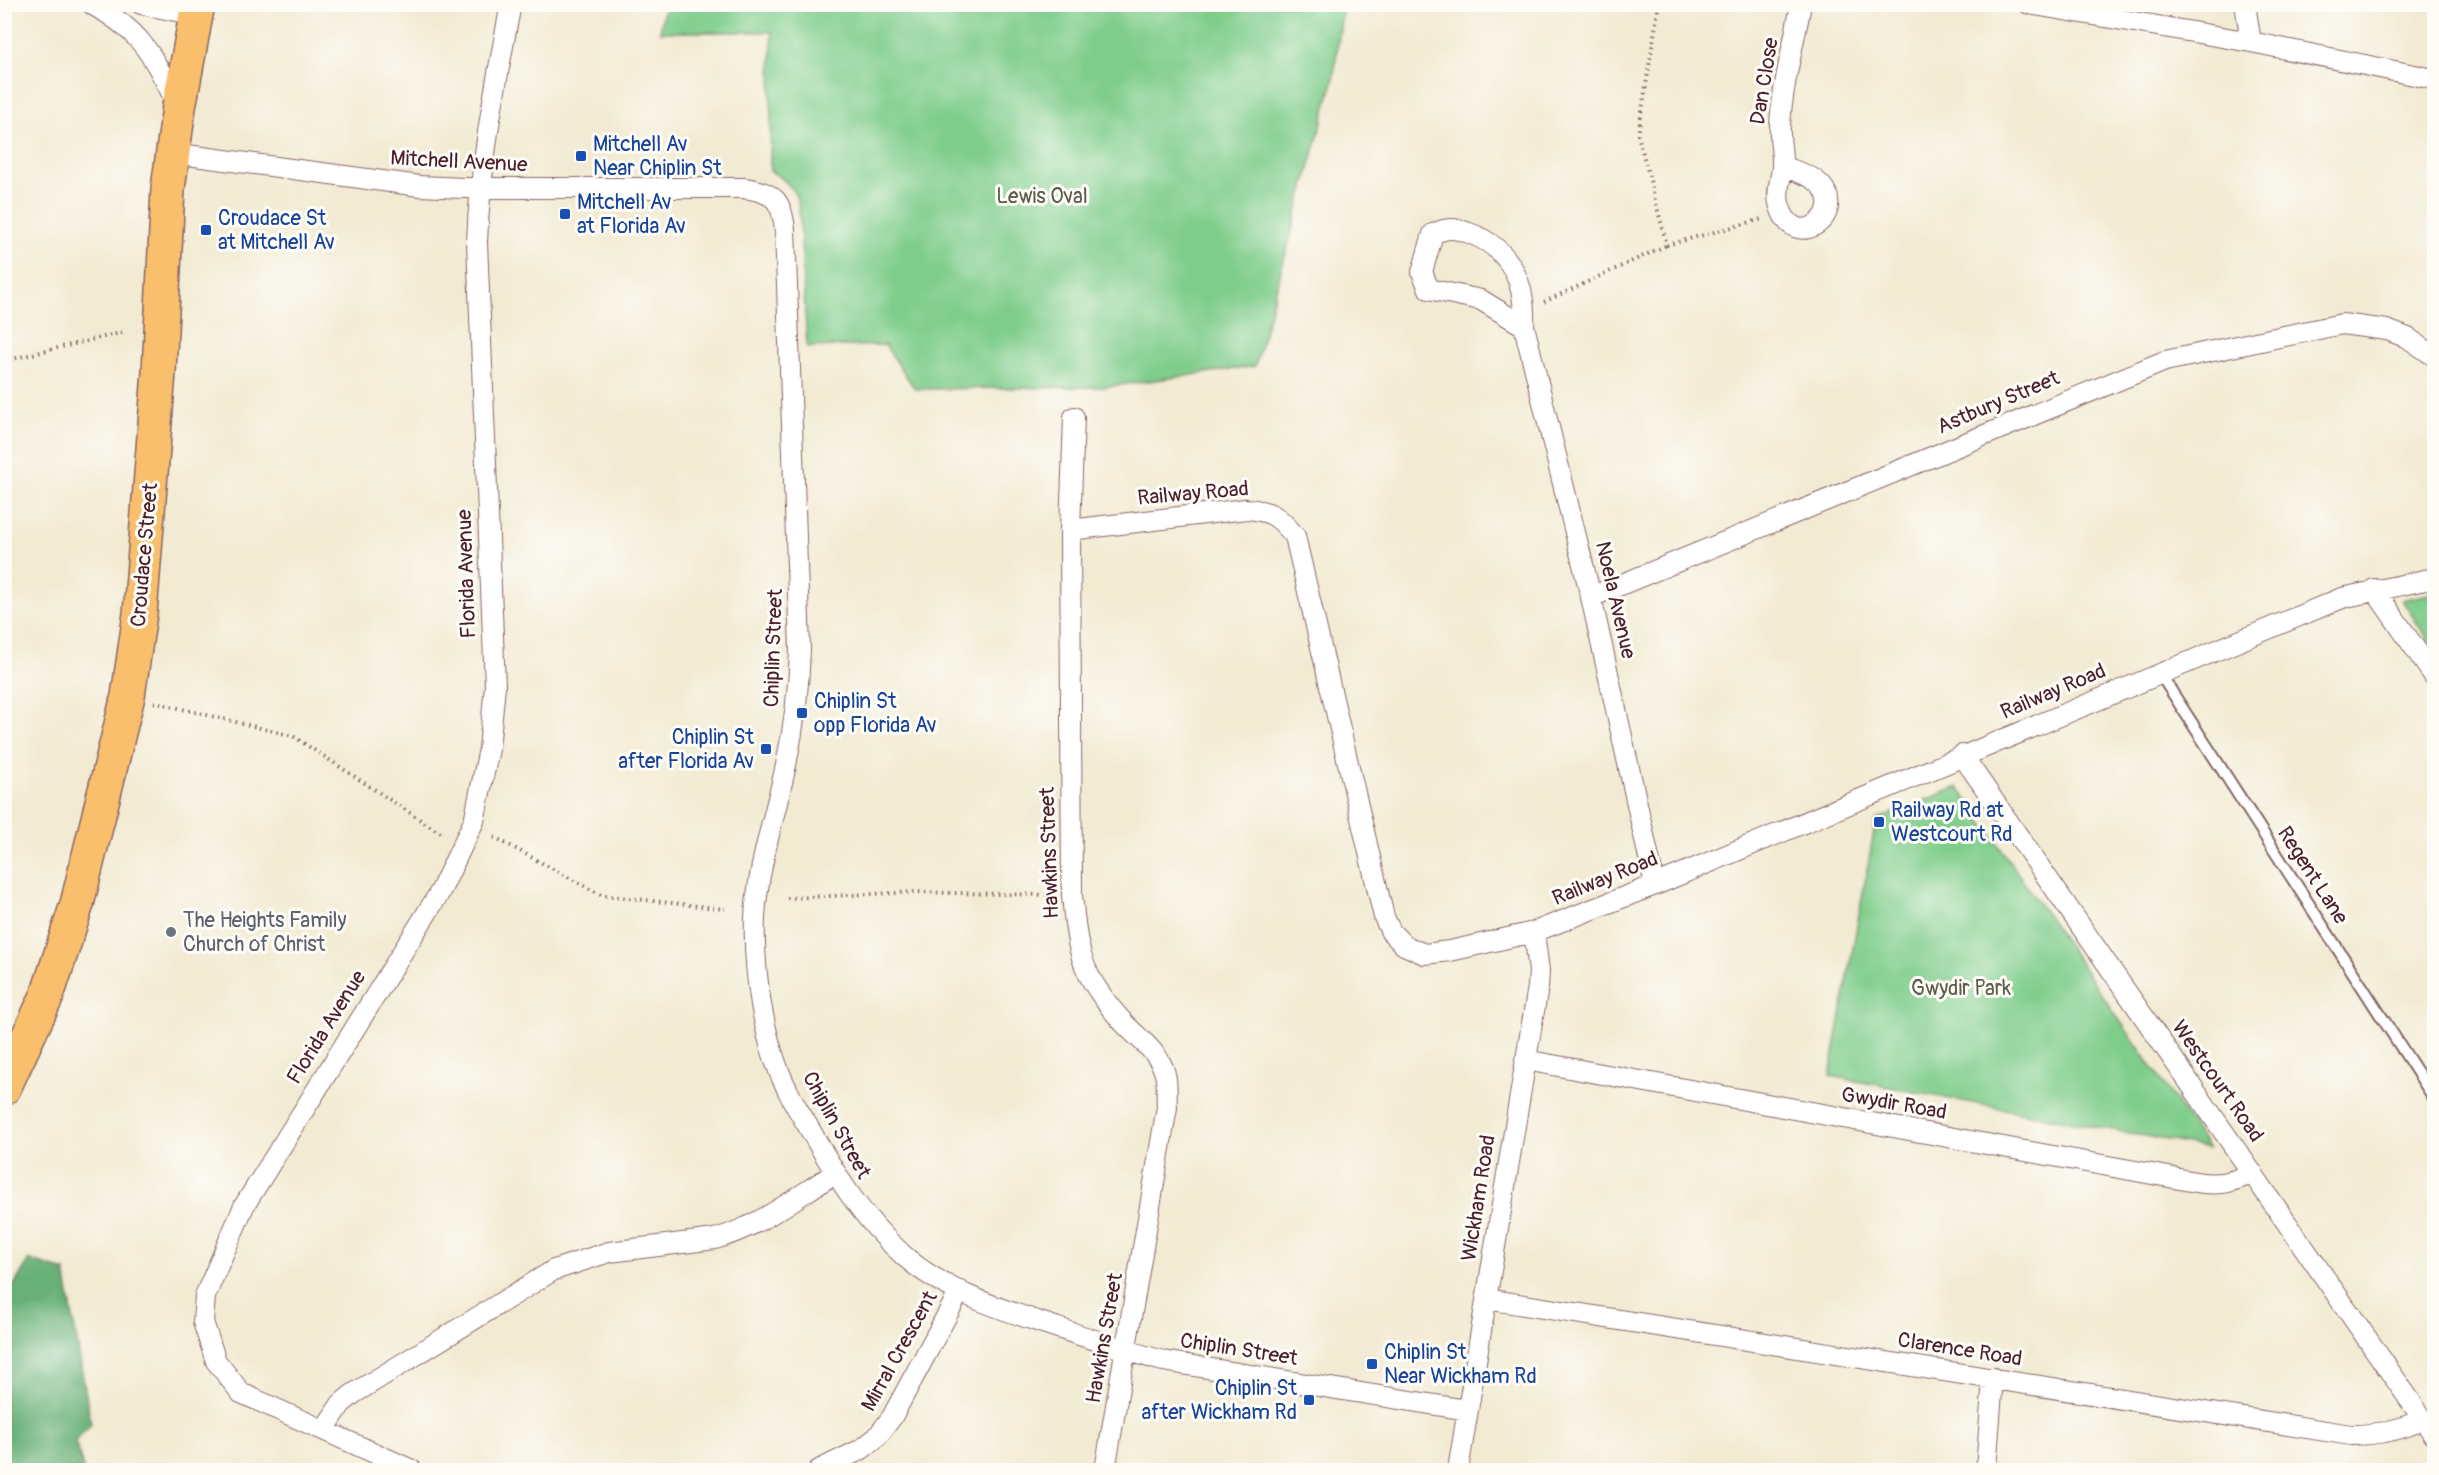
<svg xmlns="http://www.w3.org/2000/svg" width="2439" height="1475" font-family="Pangolin,sans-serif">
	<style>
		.green { fill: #7fcd8b; stroke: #64765b; stroke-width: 1.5 }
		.forest { fill: #67b077; stroke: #586851; stroke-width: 1.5 }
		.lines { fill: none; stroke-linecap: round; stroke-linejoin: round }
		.service-casing { stroke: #856665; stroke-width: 14 }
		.minor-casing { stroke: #856665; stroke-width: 22 }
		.trunk-casing { stroke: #856665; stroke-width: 36 }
		.path { stroke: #856665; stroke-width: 4; stroke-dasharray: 1.5 4.5; stroke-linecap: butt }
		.service { stroke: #fff; stroke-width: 10 }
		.minor { stroke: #fff; stroke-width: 20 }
		.trunk { stroke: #f9bf6d; stroke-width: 33 }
		.transit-dot { fill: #1a4fb4; stroke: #fdfcf7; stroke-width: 2 }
		.worship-dot { fill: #6b7280; stroke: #fdfcf7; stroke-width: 2 }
		.labels { text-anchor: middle; stroke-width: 6; stroke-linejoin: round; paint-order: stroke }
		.street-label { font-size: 21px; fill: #4a1f2b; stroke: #fdfcf7 }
		.transit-label { font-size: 21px; fill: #164399; stroke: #fdfcf7; text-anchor: start }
		.park-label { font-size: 21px; fill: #5d5c4d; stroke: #fdfcf7 }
		.worship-label { font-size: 21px; fill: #5b616d; stroke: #fdfcf7; text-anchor: start }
	</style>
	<rect width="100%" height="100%" fill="#fdfcf7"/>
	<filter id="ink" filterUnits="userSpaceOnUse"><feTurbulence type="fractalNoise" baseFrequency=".0167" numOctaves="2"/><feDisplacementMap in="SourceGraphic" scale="12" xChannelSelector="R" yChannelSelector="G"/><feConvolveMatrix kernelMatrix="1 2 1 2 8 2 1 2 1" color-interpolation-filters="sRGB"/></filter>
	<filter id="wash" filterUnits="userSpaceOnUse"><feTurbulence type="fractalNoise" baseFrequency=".008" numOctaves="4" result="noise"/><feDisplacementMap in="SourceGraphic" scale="24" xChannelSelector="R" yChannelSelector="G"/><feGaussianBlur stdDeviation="1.35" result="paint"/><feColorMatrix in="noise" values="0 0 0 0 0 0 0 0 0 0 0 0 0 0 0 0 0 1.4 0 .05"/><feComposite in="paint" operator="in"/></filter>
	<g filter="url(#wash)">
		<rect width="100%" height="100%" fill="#f2ead2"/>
		<path class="green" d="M 665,4 L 1343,5 L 1333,81 L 1255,366 L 1105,387 L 915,389 L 885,345 L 807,347 L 799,206 C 795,189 786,179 770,171 L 772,32 L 660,32 Z
			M 2434,593 L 2434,649 L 2402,600 Z
			M 1958,787 L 2208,1148 L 1830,1076 L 1876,820 Z"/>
		<path class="forest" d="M 29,1260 L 65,1271 L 91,1424 L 75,1441 L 84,1470 L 5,1470 L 5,1300 Z"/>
	</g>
	<g filter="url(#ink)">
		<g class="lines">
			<g class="service-casing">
				<path id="service" d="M 2159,672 L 2434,1098"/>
			</g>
			<g class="minor-casing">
				<path id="minor" d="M 141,4 L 196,15
					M 2029,4 L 2251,42 L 2434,79
					M 2245,4 L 2251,42
					M 93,5 C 143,32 152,56 178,105
					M 172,153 L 420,186 L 463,188 L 744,188 C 774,192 782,200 785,230 L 800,649 C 799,688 794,727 786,765 C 775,816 758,865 755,917 C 753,971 763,1043 788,1091 C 794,1104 802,1116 809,1128 C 837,1177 861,1217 903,1255 C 943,1291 998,1308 1046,1324 C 1085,1337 1123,1350 1163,1361 L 1467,1410
					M 1782,166 C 1792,170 1803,173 1812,178 C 1858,207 1793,261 1779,203 C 1776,191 1781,180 1782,167 C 1783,154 1779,140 1780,126 C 1782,86 1794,44 1801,4
					M 1524,326 L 1481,300 L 1429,289 L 1422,272 L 1433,234 C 1447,227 1455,228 1469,233 C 1511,248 1526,284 1524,326 L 1591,597 L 1655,885
					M 1074,417 L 1070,530 L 1072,895 C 1075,925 1077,958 1094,984 C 1102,997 1112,1010 1122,1021 C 1136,1037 1160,1052 1165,1074 C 1168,1084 1166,1096 1167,1107 L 1105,1470
					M 1070,530 L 1246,509 C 1272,511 1278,516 1295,536 L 1384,917 L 1391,932 L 1404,945 L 1424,954 L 1450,951 L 1534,932 L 1655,885 L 2342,598 L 2434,578
					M 2374,589 L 2434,676
					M 1591,597 L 2165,361 L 2342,324 L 2387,330 L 2408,338 L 2434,356
					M 1962,755 L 2434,1435
					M 1525,1060 L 2196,1182 C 2218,1186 2233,1182 2253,1173
					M 1486,1299 L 2351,1435 C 2378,1435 2399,1430 2424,1419
					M 324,1430 L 341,1404 L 353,1394 L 554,1270 L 609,1252 L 715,1239 C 759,1227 796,1197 834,1174
					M 412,1470 L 241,1393 L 216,1361 L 203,1322 L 205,1296 L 244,1206 L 440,892 L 474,821 L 489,749 L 495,686 L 477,242 C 480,161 496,83 511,4
					M 819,1470 L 862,1449 L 877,1437 L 892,1417 L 960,1291
					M 1458,1470 L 1538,987 L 1539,971 L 1534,932
					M 1986,1470 L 1993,1378"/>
			</g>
			<g class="trunk-casing">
				<path id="trunk" d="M 4,1088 L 47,996 L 77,904 L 128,696 L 140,614 L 159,372 L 168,189 L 179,107 L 198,4"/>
			</g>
			<path class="path" d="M 1659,4 L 1638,135 L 1667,245 L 1762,219
				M 1544,302 L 1667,245
				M 4,361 L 124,332
				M 154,702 L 293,736 L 442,834
				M 494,837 L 601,895 L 725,909
				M 787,898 L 915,892 L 1048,895
				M 2348,1470 L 2349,1464"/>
			<use href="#service" class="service"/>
			<use href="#minor" class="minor"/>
			<use href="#trunk" class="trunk"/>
		</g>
	</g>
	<g class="transit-dot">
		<rect x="575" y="150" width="12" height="12" rx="3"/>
		<rect x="559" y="208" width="12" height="12" rx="3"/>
		<rect x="200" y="224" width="12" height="12" rx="3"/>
		<rect x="796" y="707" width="12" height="12" rx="3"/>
		<rect x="760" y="743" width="12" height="12" rx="3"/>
		<rect x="1873" y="816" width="12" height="12" rx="3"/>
		<rect x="1366" y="1358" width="12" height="12" rx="3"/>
		<rect x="1303" y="1394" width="12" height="12" rx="3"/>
	</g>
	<circle class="worship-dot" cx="171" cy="932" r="6"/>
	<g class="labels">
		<g class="street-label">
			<text transform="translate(1764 81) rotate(-81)" y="7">Dan Close</text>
			<text transform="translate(459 161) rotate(3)" y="7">Mitchell Avenue</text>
			<text transform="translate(1998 402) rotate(-23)" y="7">Astbury Street</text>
			<text transform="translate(1193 493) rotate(-5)" y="7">Railway Road</text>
			<text transform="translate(144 555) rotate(-85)" y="7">Croudace Street</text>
			<text transform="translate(466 574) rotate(-92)" y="7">Florida Avenue</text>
			<text transform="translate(1616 600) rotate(77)" y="7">Noela Avenue</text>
			<text transform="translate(773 648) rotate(-88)" y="7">Chiplin Street</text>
			<text transform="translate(2053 691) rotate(-23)" y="7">Railway Road</text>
			<text transform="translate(1049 853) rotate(-92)" y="7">Hawkins Street</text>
			<text transform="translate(2313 875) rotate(57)" y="7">Regent Lane</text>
			<text transform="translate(1605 878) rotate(-22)" y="7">Railway Road</text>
			<text transform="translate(326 1027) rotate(-58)" y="7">Florida Avenue</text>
			<text transform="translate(2218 1081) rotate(55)" y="7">Westcourt Road</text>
			<text transform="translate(1894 1103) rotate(10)" y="7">Gwydir Road</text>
			<text transform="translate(837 1125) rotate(61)" y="7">Chiplin Street</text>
			<text transform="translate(1478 1198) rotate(-81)" y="7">Wickham Road</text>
			<text transform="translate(1104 1338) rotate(-80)" y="7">Hawkins Street</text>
			<text transform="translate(1239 1349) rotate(9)" y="7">Chiplin Street</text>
			<text transform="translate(1960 1349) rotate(9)" y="7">Clarence Road</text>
			<text transform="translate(899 1351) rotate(-61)" y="7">Mirral Crescent</text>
		</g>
		<g class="transit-label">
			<text x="593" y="151">Mitchell Av<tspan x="593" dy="24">Near Chiplin St</tspan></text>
			<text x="577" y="209">Mitchell Av<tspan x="577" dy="24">at Florida Av</tspan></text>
			<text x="218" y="225">Croudace St<tspan x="218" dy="24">at Mitchell Av</tspan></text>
			<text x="814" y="708">Chiplin St<tspan x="814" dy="24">opp Florida Av</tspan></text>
			<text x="754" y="744" text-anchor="end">Chiplin St<tspan x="754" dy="24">after Florida Av</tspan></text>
			<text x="1891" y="817">Railway Rd at<tspan x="1891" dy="24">Westcourt Rd</tspan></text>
			<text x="1384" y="1359">Chiplin St<tspan x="1384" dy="24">Near Wickham Rd</tspan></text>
			<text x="1297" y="1395" text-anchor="end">Chiplin St<tspan x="1297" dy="24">after Wickham Rd</tspan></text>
		</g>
		<g class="park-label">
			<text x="1042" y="203">Lewis Oval</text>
			<text x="1961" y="995">Gwydir Park</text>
		</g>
		<g class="worship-label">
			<text x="183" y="927">The Heights Family<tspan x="183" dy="24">Church of Christ</tspan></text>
		</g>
	</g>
	<rect width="2439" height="1475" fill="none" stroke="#fdfcf7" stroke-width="24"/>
</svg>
